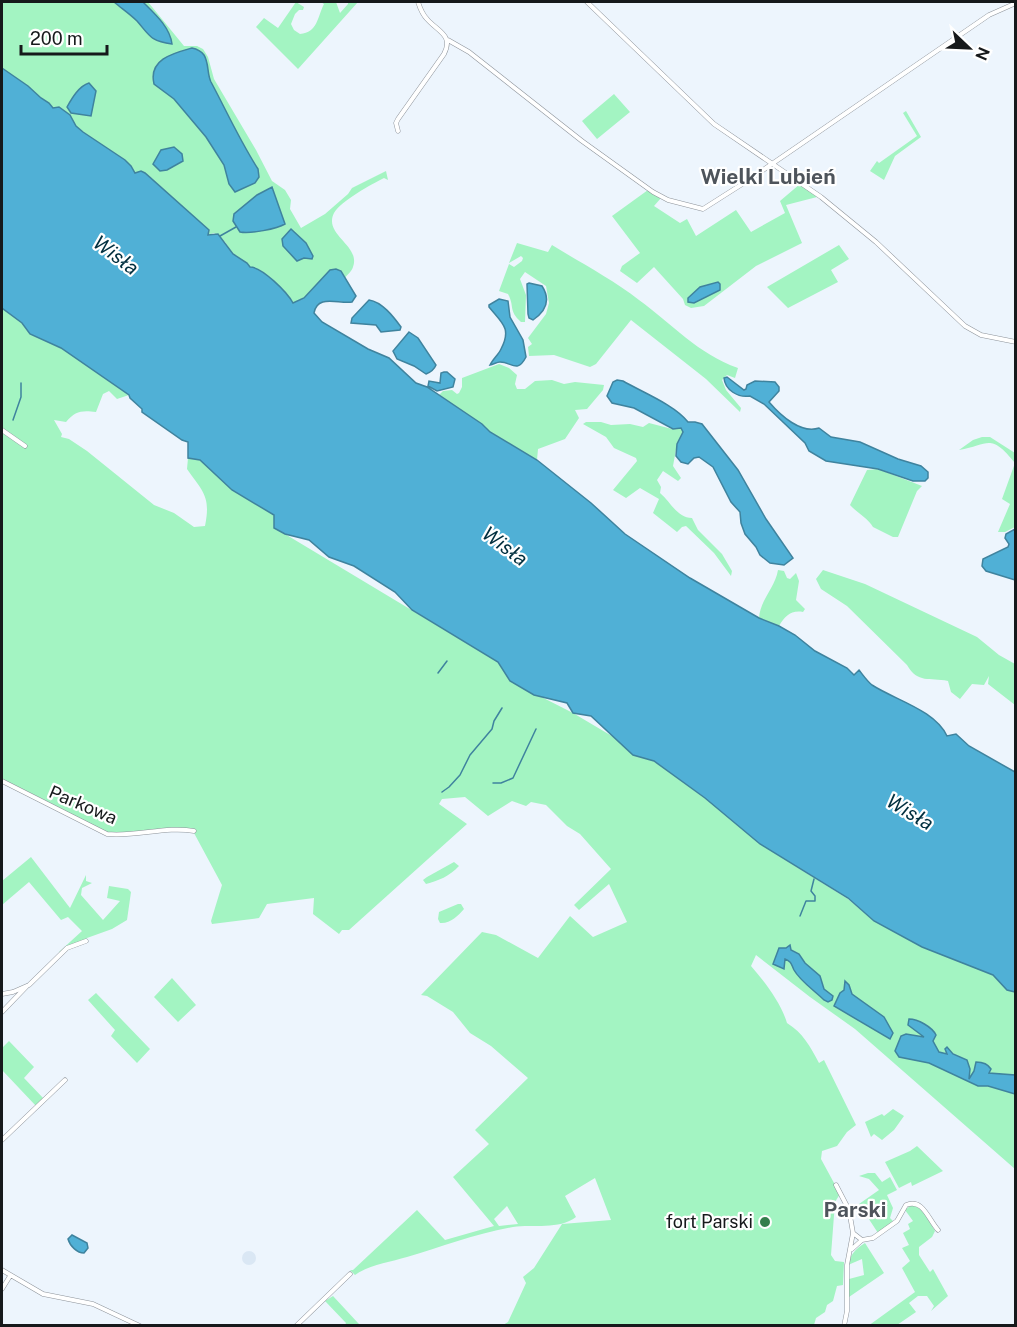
<svg xmlns="http://www.w3.org/2000/svg" width="1017" height="1327" font-family="'Public Sans',sans-serif">
	<style>
		.built { fill: #dae7f4 }
		.green { fill: #a3f4c2; fill-rule: evenodd }
		.water { fill: #50b0d6; stroke: #3f839e; stroke-width: 1.5 }
		.lines { fill: none; stroke-linecap: round; stroke-linejoin: round }
		.stream { stroke: #3f839e; stroke-width: 1.5 }
		.minor-casing { stroke: #8d939a; stroke-width: 5 }
		.minor { stroke: #fff; stroke-width: 4 }
		.poi-dot { fill: #347e4c; stroke: #fff; stroke-width: 2 }
		.labels { text-anchor: middle; stroke-width: 4.5; stroke-linejoin: round; paint-order: stroke }
		.street-label { font-size: 18px; fill: #16191b; stroke: #fff }
		.poi-label { font-size: 18px; fill: #16191b; stroke: #fff; text-anchor: end }
		.water-label { font-size: 20px; font-style: italic; fill: #012f3f; stroke: #fff }
		.quarter-label { font-size: 21px; font-weight: bold; fill: #4e545b; stroke: #fff }
	</style>
	<rect width="100%" height="100%" fill="#edf5fd"/>
	<path class="built" d="M242 1258a7 7 0 1 1 14 0a7 7 0 1 1-14 0Z"/>
	<path class="green" d="M 2,2 L 148,2 L 184,46 L 197,46 L 203,49 L 208,57 L 214,79 L 256,150 L 272,181 L 285,190 L 291,200 L 290,209 L 301,228 L 325,214 L 348,194 L 352,188 L 386,171 L 388,180 L 384,178 C 372,184 341,201 334,213 C 323,235 361,245 353,267 C 352,271 347,275 345,278 L 337,269 L 330,270 L 304,298 L 293,303 C 286,292 263,267 250,267 L 246,263 L 233,254 L 225,242 L 214,233 L 208,235 L 209,230 L 145,173 L 135,173 L 131,166 L 125,160 L 83,132 L 76,126 L 70,116 L 53,108 L 2,68 Z
		M 296,2 L 304,7 L 303,10 L 299,10 L 295,14 L 291,24 L 294,30 L 300,34 C 318,32 317,18 324,4 L 321,2 L 336,2 L 340,13 L 348,4 L 348,2 L 358,2 L 298,69 L 256,27 L 264,18 L 278,28 Z
		M 614,94 L 630,112 L 597,139 L 582,121 Z
		M 906,111 L 921,137 L 895,156 L 884,180 L 870,171 L 877,161 L 879,163 L 917,136 L 903,113 Z
		M 800,184 L 817,197 L 786,205 L 802,243 L 756,266 L 704,306 L 691,308 L 685,305 L 683,299 L 654,267 L 637,283 L 620,271 L 622,266 L 640,253 L 612,216 L 648,190 L 661,198 L 654,206 L 680,223 L 687,219 L 696,236 L 736,210 L 751,232 L 785,213 L 780,201 Z
		M 517,243 L 548,252 L 552,245 C 581,263 612,279 639,300 C 672,324 698,354 738,368 L 735,378 L 727,375 L 722,380 L 726,390 L 741,408 L 740,412 L 706,379 L 631,320 L 596,364 L 590,367 L 554,355 L 529,356 L 528,347 L 532,344 L 528,338 L 546,314 L 549,303 L 546,286 L 525,272 L 520,279 L 526,295 L 525,322 L 521,322 C 508,310 515,307 508,294 L 499,291 L 509,264 L 514,267 L 522,261 L 523,258 L 521,256 L 509,263 Z
		M 839,245 L 849,259 L 831,270 L 838,282 L 788,308 L 767,287 Z
		M 2,308 L 22,323 L 30,334 L 61,348 L 129,395 L 117,399 L 109,391 L 103,394 L 96,412 C 82,410 75,411 66,422 L 54,420 L 62,434 L 61,437 L 69,439 L 87,451 L 154,505 L 174,513 L 194,527 L 205,526 C 211,496 203,492 187,469 L 188,458 L 200,460 L 232,490 L 274,515 L 285,534 L 498,662 L 510,681 L 573,713 L 654,761 L 705,798 L 760,844 L 848,899 L 874,921 L 994,975 L 1007,990 L 1015,992 L 1015,1169 L 855,1029 L 810,997 L 756,955 L 751,966 C 765,982 781,1003 787,1023 C 803,1033 810,1046 819,1063 L 824,1060 L 856,1125 L 847,1132 L 837,1146 L 822,1151 L 821,1159 L 840,1194 L 835,1202 L 831,1255 L 835,1261 L 844,1262 L 843,1285 L 837,1286 L 833,1301 L 827,1305 L 825,1312 L 816,1318 L 814,1325 L 503,1325 L 508,1322 L 526,1283 L 523,1277 L 534,1268 L 562,1224 L 611,1220 L 595,1178 L 565,1196 L 576,1217 C 559,1230 533,1224 513,1227 C 477,1233 441,1247 407,1257 C 390,1262 369,1265 355,1275 L 350,1270 L 353,1270 L 417,1210 L 445,1240 L 494,1226 L 453,1177 L 489,1144 L 475,1130 L 528,1078 L 491,1046 L 470,1033 L 453,1012 L 427,996 L 421,995 L 482,932 L 496,935 L 538,958 L 570,916 L 593,937 L 627,922 L 609,884 L 579,910 L 574,905 L 611,869 L 580,834 L 567,826 L 546,805 L 531,802 L 526,806 L 512,801 L 488,816 L 465,797 L 442,799 L 439,804 L 467,824 L 349,930 L 342,930 L 339,934 L 313,914 L 314,898 L 267,904 L 259,918 L 212,924 L 211,921 L 222,885 L 194,833 L 195,830 L 108,833 L 2,780 ZM 507,1206 L 518,1224 L 499,1226 L 494,1219 Z
		M 499,364 L 509,368 L 517,375 L 515,384 L 517,389 L 525,389 L 535,381 L 552,380 L 564,384 L 575,382 L 604,385 L 603,390 L 587,409 L 575,410 L 579,418 L 565,439 L 538,449 L 537,460 L 490,432 L 482,424 L 439,395 L 443,391 L 452,390 L 457,394 L 459,393 L 462,387 L 462,378 Z
		M 586,422 L 601,422 L 611,425 L 630,424 L 643,427 L 649,423 L 672,429 L 681,428 L 683,432 L 677,444 L 673,466 L 681,478 L 678,481 L 663,471 L 657,480 L 661,487 L 660,493 C 670,501 677,518 692,518 L 698,530 L 722,554 L 732,571 L 731,576 L 714,553 L 686,526 L 682,527 L 677,532 L 653,513 L 659,499 L 640,488 L 626,498 L 613,490 L 637,461 L 636,458 L 614,448 L 606,437 L 583,424 Z
		M 982,437 L 990,437 L 1015,453 L 1015,527 L 1005,532 L 998,532 L 1010,504 L 1002,499 L 1015,463 C 990,432 989,445 959,450 L 973,440 Z
		M 878,469 L 922,486 L 917,491 L 898,537 L 893,537 L 873,527 C 868,518 857,513 850,505 L 867,470 Z
		M 778,570 L 784,571 L 787,578 L 790,579 L 796,573 L 799,581 L 796,600 L 805,609 L 803,612 C 791,610 785,616 779,626 L 759,618 C 760,600 775,588 778,570 Z
		M 823,570 L 865,584 L 977,637 L 999,655 L 1015,664 L 1015,705 L 988,684 L 989,676 L 984,685 L 972,684 L 960,699 L 951,692 L 948,681 C 929,677 918,684 907,665 L 847,606 L 821,589 L 816,579 Z
		M 31,857 L 70,908 L 86,875 L 86,881 L 92,883 L 82,888 L 81,895 L 103,920 L 120,901 L 107,898 L 109,886 L 128,889 L 131,892 L 127,920 L 112,929 L 87,938 L 63,953 L 59,952 L 82,931 L 68,917 L 61,920 L 29,882 L 2,905 L 2,881 Z
		M 454,862 L 459,866 C 450,876 438,881 426,884 L 423,880 L 427,877 Z
		M 458,904 L 461,904 L 464,909 C 458,916 450,924 440,923 L 438,919 L 439,912 Z
		M 172,978 L 196,1005 L 178,1022 L 154,997 Z
		M 96,993 L 150,1049 L 137,1063 L 111,1036 L 115,1030 L 88,1000 Z
		M 9,1041 L 34,1067 L 24,1078 L 44,1099 L 36,1106 L 2,1070 L 2,1048 Z
		M 893,1109 L 904,1116 L 894,1130 L 882,1140 L 874,1134 L 871,1137 L 865,1122 L 882,1114 L 884,1116 Z
		M 917,1146 L 943,1171 L 912,1186 L 911,1182 L 899,1188 L 885,1162 L 910,1151 Z
		M 868,1173 L 875,1173 L 882,1182 L 890,1177 L 897,1190 L 887,1195 L 893,1208 L 890,1218 L 894,1222 L 878,1233 L 859,1204 L 879,1190 L 869,1179 L 859,1176 Z
		M 911,1205 L 921,1208 L 935,1231 L 932,1237 L 919,1247 L 919,1255 L 930,1272 L 933,1269 L 948,1296 L 931,1311 L 934,1306 L 927,1296 L 918,1296 L 909,1303 L 916,1312 L 897,1325 L 868,1326 L 915,1292 L 902,1268 L 910,1261 L 902,1248 L 909,1245 L 903,1233 L 910,1229 L 908,1224 L 913,1221 L 905,1210 Z
		M 865,1243 L 884,1273 L 849,1297 L 849,1279 L 864,1275 L 862,1259 L 848,1265 C 851,1254 855,1249 865,1243 Z
		M 333,1296 L 358,1323 L 360,1325 L 345,1325 L 346,1323 L 325,1301 Z"/>
	<path class="water" d="M 114,2 L 143,2 C 154,13 170,27 172,44 C 150,41 150,36 137,21 C 130,14 121,8 114,2 Z
		M 192,48 C 197,49 201,51 204,55 C 209,63 207,74 211,82 C 227,112 240,141 258,169 L 259,177 L 255,183 L 235,192 L 229,184 L 224,165 L 206,137 L 174,99 L 154,84 C 148,59 174,53 192,48 Z
		M 2,68 L 28,86 L 41,98 L 49,103 L 53,108 L 59,107 L 70,115 L 76,126 L 83,132 L 125,160 L 131,166 L 135,173 L 141,171 L 145,173 L 209,230 L 208,235 L 218,234 L 233,254 L 247,263 L 250,267 C 262,267 287,292 293,303 L 304,298 L 330,270 L 336,269 L 341,271 L 356,296 L 352,302 C 338,304 317,294 314,313 L 322,322 L 368,349 L 389,358 L 416,383 L 427,387 L 482,424 L 490,432 L 537,460 L 591,503 L 625,534 L 690,578 L 759,618 L 779,626 L 795,635 L 815,651 L 847,668 L 854,675 L 859,670 C 863,675 867,681 872,685 C 895,700 935,710 947,736 L 956,734 L 969,746 L 1015,772 L 1015,992 L 1007,990 L 993,975 L 922,947 L 874,921 L 848,898 L 760,844 L 705,798 L 654,761 L 633,755 L 591,716 L 573,713 L 567,703 L 534,695 L 510,681 L 498,662 L 412,610 L 395,592 L 354,566 L 329,557 L 309,540 L 285,534 L 274,528 L 274,515 L 232,490 L 200,460 L 188,458 L 188,442 L 182,440 L 142,412 L 142,409 L 130,398 L 129,395 L 61,348 L 30,334 L 22,323 L 2,308 Z
		M 89,83 L 96,91 L 91,116 L 71,113 L 67,107 C 72,98 79,86 89,83 Z
		M 174,147 L 182,154 L 183,161 L 167,170 L 160,171 L 153,164 L 161,150 Z
		M 272,187 L 285,224 C 277,229 250,234 240,232 L 233,221 L 234,214 L 257,195 Z
		M 291,229 L 306,243 L 313,256 L 312,259 L 304,258 L 297,261 L 283,246 L 282,239 Z
		M 718,282 L 720,284 L 720,290 L 694,303 L 688,302 L 688,298 L 700,287 Z
		M 529,283 L 542,286 C 551,300 546,311 533,320 L 529,318 L 528,314 L 527,284 Z
		M 499,299 L 508,301 L 510,317 L 523,340 L 526,357 C 517,374 512,362 500,362 C 497,362 494,364 490,365 C 493,359 499,354 501,349 C 512,328 502,323 489,307 L 489,305 Z
		M 369,300 C 382,302 393,316 401,327 L 400,330 L 381,332 L 376,325 L 351,323 L 352,318 Z
		M 409,332 L 418,338 L 436,365 C 434,370 431,372 426,374 L 414,366 L 397,359 L 393,351 Z
		M 444,372 L 447,372 L 455,379 L 453,387 L 437,391 L 428,386 L 429,381 L 440,383 L 441,373 Z
		M 727,377 L 744,390 L 746,389 L 747,385 L 755,381 L 775,382 L 779,387 L 779,391 L 769,402 C 781,416 801,434 819,428 L 831,437 L 860,442 L 898,459 L 921,466 L 928,472 L 928,478 L 925,481 L 913,481 L 878,469 L 826,461 L 809,451 L 805,443 L 764,404 L 750,396 C 738,398 725,390 724,378 Z
		M 617,380 L 623,381 C 642,392 675,405 688,422 L 695,422 L 702,424 L 738,470 L 766,519 L 793,558 L 784,565 L 770,563 L 760,555 L 756,547 L 745,534 L 741,523 L 740,512 L 731,502 L 713,467 L 699,457 L 694,458 L 688,464 L 681,462 L 676,456 L 677,444 L 683,432 L 681,428 L 673,429 L 634,408 L 612,403 L 607,396 L 613,382 Z
		M 1015,529 L 1015,580 L 986,571 L 982,566 L 983,559 L 1008,547 L 1009,544 L 1005,538 L 1006,534 Z
		M 790,945 L 791,950 L 799,954 L 805,963 L 820,976 L 824,989 L 833,996 L 832,1000 L 828,1002 L 824,1000 C 815,991 800,981 794,970 C 791,964 792,962 785,959 L 784,969 L 773,964 L 779,948 L 786,948 Z
		M 845,981 L 849,985 L 852,994 L 884,1017 L 893,1033 L 890,1039 L 834,1006 L 840,993 L 844,990 Z
		M 909,1019 C 918,1019 932,1027 936,1035 L 933,1041 L 939,1052 L 947,1054 L 945,1049 L 947,1047 L 953,1054 L 967,1060 L 970,1069 L 969,1079 L 974,1071 L 976,1062 C 982,1062 988,1064 991,1069 L 989,1073 L 1015,1075 L 1015,1094 L 988,1086 L 978,1086 L 929,1063 L 899,1057 L 895,1051 L 901,1036 L 906,1034 L 924,1037 L 908,1025 Z
		M 72,1235 L 87,1243 L 88,1248 L 84,1253 C 77,1253 70,1246 68,1239 Z"/>
	<g class="lines">
		<path class="stream" d="M 220,236 L 236,227
			M 13,420 L 21,397 L 21,383
			M 438,673 L 447,661
			M 493,783 L 501,783 L 513,778 L 536,729
			M 442,792 L 449,787 L 460,775 L 470,755 L 492,729 L 494,721 L 502,708
			M 800,916 L 806,901 L 815,901 L 815,896 L 811,891 L 814,879"/>
		<g class="minor-casing">
			<path id="minor" d="M 587,2 L 714,124 L 821,197 L 876,242 L 965,326 L 981,335 L 1016,342
				M 448,40 L 469,52 L 582,141 L 653,192 L 668,200 L 703,209 L 747,181 L 989,15 L 1016,3
				M 398,131 L 396,123 L 398,119 L 444,54 C 454,35 437,31 427,19 C 422,14 420,8 418,2
				M 2,430 L 25,446
				M 2,781 L 107,834 C 136,837 166,826 194,831
				M 2,994 L 13,992 L 29,985 L 67,948 L 86,941
				M 2,1012 L 27,986
				M 2,1140 L 65,1080
				M 836,1185 L 849,1210 L 853,1233 L 847,1265 L 847,1311 L 844,1326
				M 853,1233 L 862,1240
				M 852,1249 L 862,1240 L 873,1238 L 897,1221 L 906,1205 C 923,1198 928,1219 938,1230
				M 2,1270 L 43,1294 L 93,1304 L 140,1326
				M 2,1289 L 10,1276
				M 296,1326 L 350,1274"/>
		</g>
		<use href="#minor" class="minor"/>
	</g>
	<circle class="poi-dot" cx="765" cy="1222" r="6"/>
	<g class="labels">
		<g class="street-label">
			<text transform="translate(83 805) rotate(23)" y="6">Parkowa</text>
		</g>
		<g class="poi-label">
			<text x="753" y="1228">fort Parski</text>
		</g>
		<g class="water-label">
			<text transform="translate(116 255) rotate(37)" y="7">Wisła</text>
			<text transform="translate(505 546) rotate(37)" y="7">Wisła</text>
			<text transform="translate(910 812) rotate(31)" y="7">Wisła</text>
		</g>
		<g class="quarter-label">
			<text x="768" y="184">Wielki Lubień</text>
			<text x="855" y="1217">Parski</text>
		</g>
	</g>
	<rect width="1017" height="1327" fill="none" stroke="#16191b" stroke-width="6"/>
	<g transform="translate(969 48) rotate(113)" stroke="#ffffff" stroke-width="4.5" paint-order="stroke">
	<path d="M0-4.5L10 22L0 15L-10 22Z" fill="#16191b"/>
	<text y="-9" font-size="16" font-weight="bold" text-anchor="middle" fill="#16191b">N</text>
	</g>
	<path d="M21 45v9h86v-9" fill="none" stroke="#16191b" stroke-width="3"/>
	<text x="30" y="45" font-size="18" fill="#16191b" stroke="#ffffff" stroke-width="4.5" paint-order="stroke">200 m</text>
</svg>
